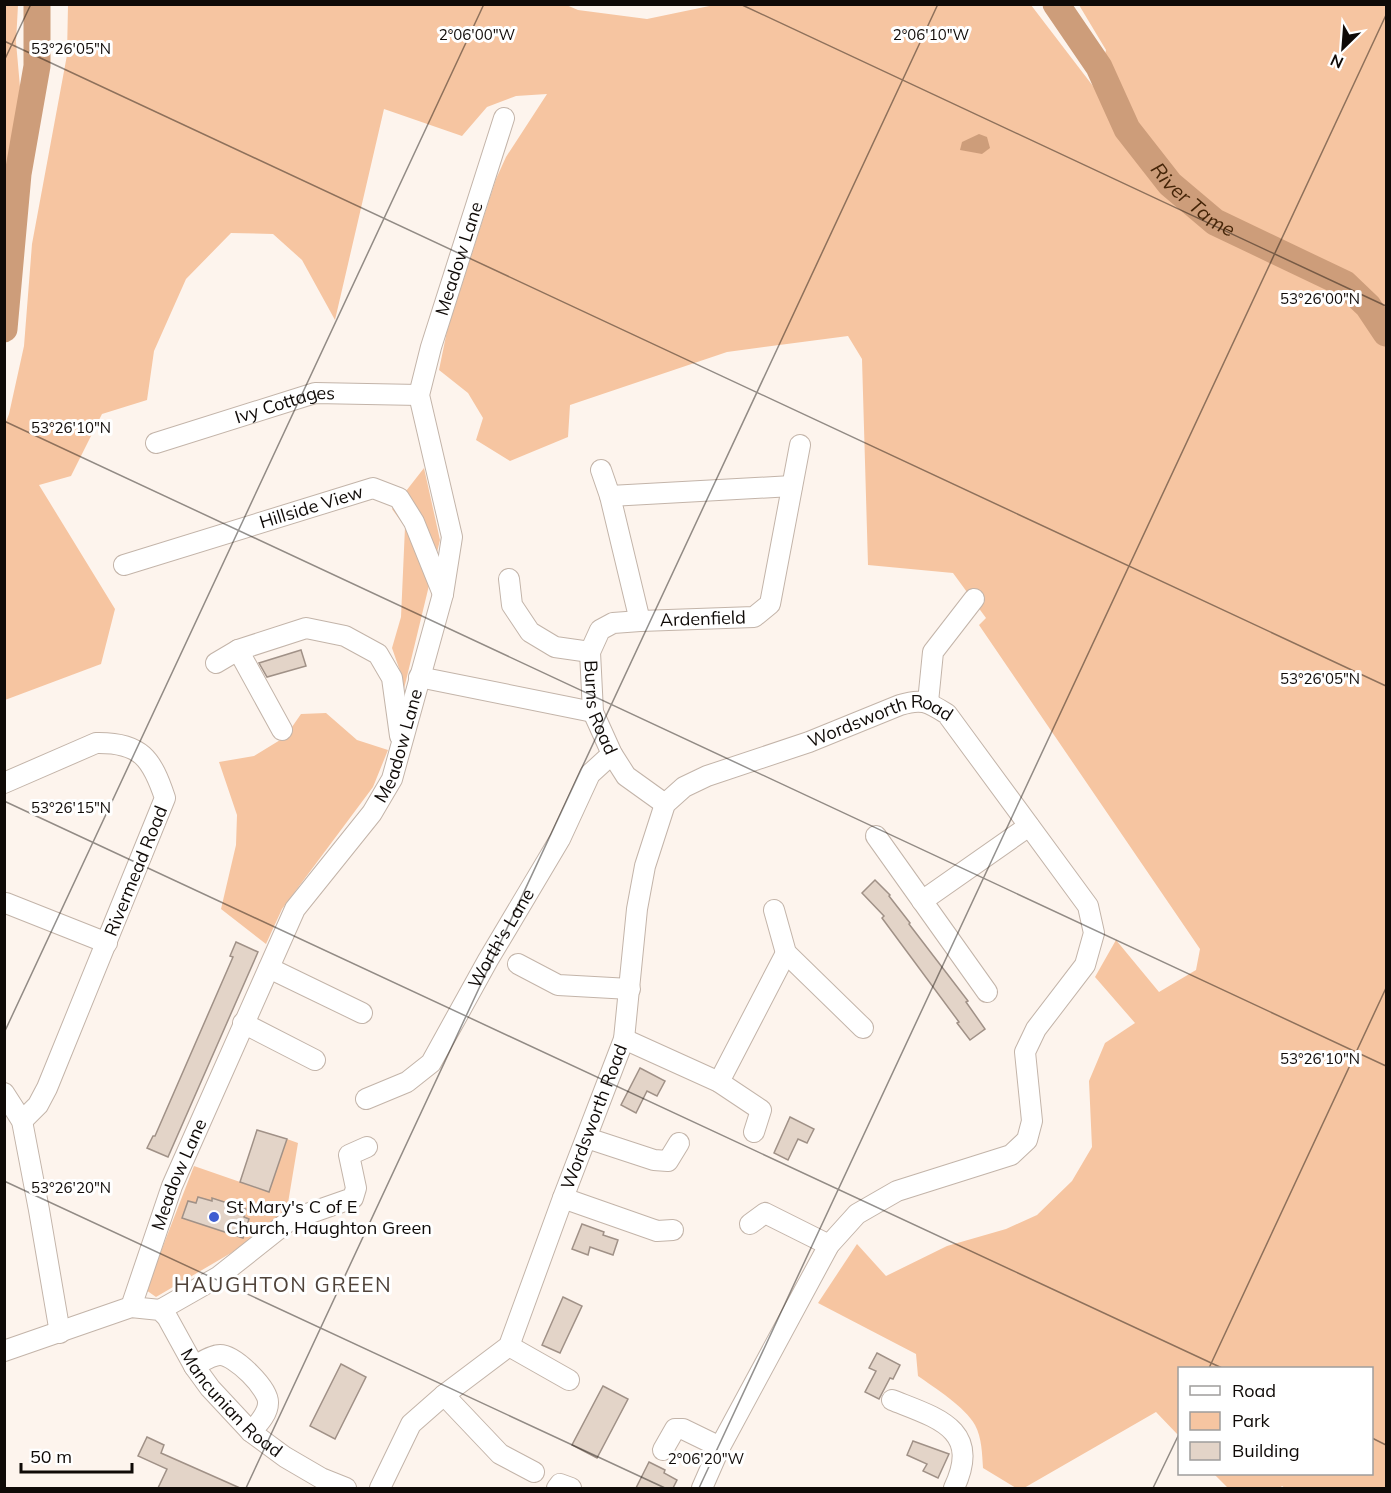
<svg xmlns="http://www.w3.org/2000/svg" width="1391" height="1493" font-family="Mulish,sans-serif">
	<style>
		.green { fill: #f6c5a1 }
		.water { fill: #cd9d7a }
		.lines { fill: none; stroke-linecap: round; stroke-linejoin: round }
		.river { stroke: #cd9d7a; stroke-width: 27 }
		.building { fill: #e3d4c8; stroke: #a09187; stroke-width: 1.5 }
		.minor-casing { stroke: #c3b4a9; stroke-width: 22 }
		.minor { stroke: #fff; stroke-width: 20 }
		.ticks { fill: none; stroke: #0f0a07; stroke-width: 1.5; stroke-opacity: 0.45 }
		.poi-dot { fill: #3f5ed1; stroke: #fff; stroke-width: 2 }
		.labels { text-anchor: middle; stroke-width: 6; stroke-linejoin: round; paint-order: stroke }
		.street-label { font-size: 18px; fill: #0f0a07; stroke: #fff }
		.poi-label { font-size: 18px; fill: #0f0a07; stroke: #fff; text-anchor: start }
		.water-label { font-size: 20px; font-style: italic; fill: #452508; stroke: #fff }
		.quarter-label { font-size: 21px; letter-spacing: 1.5px; fill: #50433a; stroke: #fff }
		.ticks-label { font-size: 15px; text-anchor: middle; fill: #0f0a07; stroke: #fff; stroke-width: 6; stroke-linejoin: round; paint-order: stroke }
	</style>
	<rect width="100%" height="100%" fill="#fdf4ed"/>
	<path class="green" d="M 5,4 L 18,5 L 16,42 L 20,87 L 5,208 Z
		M 564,4 L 578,10 L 647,19 L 719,4 L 1031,5 L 1096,90 L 1106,50 L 1079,5 L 1386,5 L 1386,1488 L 1285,1488 L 1282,1486 L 1280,1488 L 1228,1488 L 1214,1474 L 1372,1474 L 1372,1368 L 1180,1368 L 1179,1436 L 1156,1412 L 1024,1488 L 1016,1488 L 983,1468 C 982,1454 982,1438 975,1425 C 965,1407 935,1388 918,1376 L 916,1354 L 818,1303 L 857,1244 L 886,1276 L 947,1246 L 1006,1229 L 1037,1215 L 1072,1181 L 1092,1147 L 1089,1081 L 1105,1043 L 1135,1023 L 1095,977 L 1116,940 L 1159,992 L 1196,970 L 1200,949 L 979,625 L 986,618 L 953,573 L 868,565 L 862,359 L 848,336 L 727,352 L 570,405 L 568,437 L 510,461 L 476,440 L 483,418 L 468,393 L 439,370 L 447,331 L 496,179 L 506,157 L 547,94 L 516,96 L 487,107 L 462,136 L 384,109 L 335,320 L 302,260 L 273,234 L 231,233 L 186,279 L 154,351 L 147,400 L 102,414 L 71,476 L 39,485 L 115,609 L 101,664 L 5,700 L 5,424 L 9,414 L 24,346 L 32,244 L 67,55 L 68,5 Z
		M 424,468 L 440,540 L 403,693 L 400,671 L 392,648 L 401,617 L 405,527 L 392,509 Z
		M 326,713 L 357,740 L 388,750 L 373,787 L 282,909 L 266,944 L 221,909 L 236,845 L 237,815 L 219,762 L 254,756 L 285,737 L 301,714 Z
		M 287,1139 L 298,1143 L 286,1215 L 231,1253 L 156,1297 L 146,1290 L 194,1166 L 269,1192 Z"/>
	<path class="water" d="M 979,134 L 987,137 L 990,148 L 982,154 L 960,150 L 962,142 Z"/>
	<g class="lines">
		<g class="river">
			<path id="s1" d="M 1056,4 L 1099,67 L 1127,129 L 1170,184 L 1215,222 L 1345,284 L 1368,306 L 1386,333"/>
			<path d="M 4,329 L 18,174 L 37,66 L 37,4"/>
		</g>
	</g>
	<path class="building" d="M 301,650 L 306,666 L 267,677 L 259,663 Z
		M 875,880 L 890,895 L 889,896 L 910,923 L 909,924 L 968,1001 L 966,1002 L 985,1029 L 970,1040 L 957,1023 L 959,1022 L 882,918 L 884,916 L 862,893 Z
		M 236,942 L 258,952 L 168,1157 L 147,1148 L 153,1136 L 155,1136 L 233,957 L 230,956 Z
		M 640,1068 L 665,1081 L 657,1096 L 647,1091 L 636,1113 L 621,1105 Z
		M 790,1117 L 814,1129 L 807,1143 L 798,1139 L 788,1160 L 774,1153 Z
		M 257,1130 L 287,1139 L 269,1192 L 240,1182 Z
		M 198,1197 L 212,1201 L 212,1198 L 246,1209 L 244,1217 L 249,1219 L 243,1238 L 182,1218 L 188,1201 L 196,1203 Z
		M 582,1224 L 604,1232 L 603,1235 L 618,1240 L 613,1255 L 590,1247 L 588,1255 L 572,1249 Z
		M 563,1297 L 582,1306 L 560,1353 L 542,1345 Z
		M 877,1353 L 900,1365 L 893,1379 L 890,1378 L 879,1399 L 865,1392 L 876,1371 L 869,1368 Z
		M 341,1364 L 366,1377 L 335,1439 L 310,1426 Z
		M 603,1386 L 628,1399 L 597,1458 L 572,1445 Z
		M 147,1437 L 164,1445 L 161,1453 L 240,1488 L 158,1488 L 167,1469 L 138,1456 Z
		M 913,1441 L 949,1454 L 938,1478 L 923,1471 L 927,1464 L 907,1455 Z
		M 649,1462 L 665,1470 L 664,1473 L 677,1480 L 673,1488 L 636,1488 Z"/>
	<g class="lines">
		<g class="minor-casing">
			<g id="minor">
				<path id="s2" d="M 156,443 L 315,393 L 419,395"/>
				<path id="s3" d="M 601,470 L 610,496 L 640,621 L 754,617 L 770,604 L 800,445"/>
				<path d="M 610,496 L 792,486"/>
				<path id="s4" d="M 124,565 L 373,488 L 399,498 L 414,522 L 443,594"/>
				<path d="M 509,579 L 512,605 L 530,632 L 555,647 L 590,652"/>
				<path id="s5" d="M 640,621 L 613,623 L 600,630 L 590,652 L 593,712 L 612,754 L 626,776 L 665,804"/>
				<path d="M 238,650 L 282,730"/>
				<path d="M 216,663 L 238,650 L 306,628 L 345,636 L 378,654 L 392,678 L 400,736"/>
				<path d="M 419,677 L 593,712"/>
				<path d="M 928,702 L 933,652 L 974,599"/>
				<path d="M 4,783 L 96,743 C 141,742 152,759 165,798 L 47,1088 L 38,1105 L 22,1121"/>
				<path d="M 876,836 L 987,992"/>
				<path d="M 922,901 L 1029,826"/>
				<path d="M 6,903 L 107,943"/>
				<path d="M 774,910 L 786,953 L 863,1028"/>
				<path d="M 518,964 L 558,985 L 630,989"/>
				<path d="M 269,968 L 362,1013"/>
				<path d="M 243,1023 L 315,1060"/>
				<path d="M 624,1039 L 719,1082 L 761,1110 L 754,1132"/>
				<path d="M 719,1082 L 786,953"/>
				<path d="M 4,1093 L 22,1121 L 39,1210 L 60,1333"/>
				<path id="s6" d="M 366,1099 L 407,1082 L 431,1063 L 488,960 L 560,839 L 590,774 L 612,754"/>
				<path d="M 587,1138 L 654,1160 L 668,1161 L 679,1143"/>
				<path d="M 563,1198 L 657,1231 L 673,1230"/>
				<path d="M 750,1224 L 765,1213 L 829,1245"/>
				<path id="s7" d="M 131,1307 L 172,1186 L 295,909 L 372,813 L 392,779 L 443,594 L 452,537 L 419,395 L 431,347 L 504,118"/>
				<path d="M 160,1310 L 218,1277 L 290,1220 L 353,1198 L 356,1188 L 349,1155 L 367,1147"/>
				<path d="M 509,1346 L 569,1380"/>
				<path id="s8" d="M 4,1351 L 131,1307 L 160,1310 L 167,1317 L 194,1366 L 210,1388 L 251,1432 L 285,1457 L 321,1478 L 346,1488"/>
				<path d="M 194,1366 C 202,1362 212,1355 220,1355 C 235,1355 269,1389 268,1403 C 268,1414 258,1424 251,1432"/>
				<path d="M 444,1395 L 500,1454 L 534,1472"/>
				<path d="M 892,1400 C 937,1418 982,1429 954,1488"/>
				<path d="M 663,1450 L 675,1429 L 683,1429 L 720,1447"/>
				<path id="s9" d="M 380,1488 L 411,1424 L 444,1395 L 509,1346 L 563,1198 L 624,1039 L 637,909 L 645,866 L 665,804 L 684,787 L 707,776 L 809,742 L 900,705 C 922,698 928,702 947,714 L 1088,906 L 1094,933 L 1085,965 L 1036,1029 L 1025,1052 L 1032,1121 L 1027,1140 L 1011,1155 L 897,1191 L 857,1214 L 829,1245 L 720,1447 L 702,1488"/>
				<path d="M 557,1488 L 560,1484 L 571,1488"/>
			</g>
		</g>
		<use href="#minor" class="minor"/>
	</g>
	<path class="ticks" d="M 740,4 L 1386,306M 4,41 L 1386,686M 4,61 L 31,4M 4,421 L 1386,1066M 4,801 L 1222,1368M 4,1033 L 484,4M 4,1181 L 665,1488M 1209,1368 L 1386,988M 1372,1438 L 1386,1445M 246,1488 L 938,4M 699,1488 L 1386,15M 1153,1488 L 1180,1432"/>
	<circle class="poi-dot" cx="214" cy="1217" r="6"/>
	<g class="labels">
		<g class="street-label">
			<text dy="6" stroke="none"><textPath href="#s7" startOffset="1131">Meadow Lane</textPath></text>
			<text dy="6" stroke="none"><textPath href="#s2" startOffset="135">Ivy Cottages</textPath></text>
			<text dy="6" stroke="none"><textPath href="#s4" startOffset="196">Hillside View</textPath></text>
			<text dy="6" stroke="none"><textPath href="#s3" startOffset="219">Ardenfield</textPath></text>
			<text dy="6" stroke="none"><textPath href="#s5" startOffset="123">Burns Road</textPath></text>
			<text dy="6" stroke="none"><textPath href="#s9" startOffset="999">Wordsworth Road</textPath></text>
			<text dy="6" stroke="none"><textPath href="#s7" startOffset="627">Meadow Lane</textPath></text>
			<text transform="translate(136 871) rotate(-68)" y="6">Rivermead Road</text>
			<text dy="6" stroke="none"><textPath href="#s6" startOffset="218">Worth's Lane</textPath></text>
			<text dy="6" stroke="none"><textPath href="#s9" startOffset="441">Wordsworth Road</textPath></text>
			<text dy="6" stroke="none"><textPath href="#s7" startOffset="141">Meadow Lane</textPath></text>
			<text dy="6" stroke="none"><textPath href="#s8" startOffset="282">Mancunian Road</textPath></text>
		</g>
		<g class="poi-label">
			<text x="226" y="1213">St Mary's C of E<tspan x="226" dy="21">Church, Haughton Green</tspan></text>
		</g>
		<g class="water-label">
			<text dy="7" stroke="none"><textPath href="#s1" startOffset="242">River Tame</textPath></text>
		</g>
		<g class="quarter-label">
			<text x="283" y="1292">HAUGHTON GREEN</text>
		</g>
	</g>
	<g class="ticks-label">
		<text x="477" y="40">2°06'00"W</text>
		<text x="931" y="40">2°06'10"W</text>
		<text x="71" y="54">53°26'05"N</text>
		<text x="1320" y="304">53°26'00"N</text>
		<text x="71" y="433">53°26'10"N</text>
		<text x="1320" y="684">53°26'05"N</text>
		<text x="71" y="813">53°26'15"N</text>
		<text x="1320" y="1064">53°26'10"N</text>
		<text x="71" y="1193">53°26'20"N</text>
		<text x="706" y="1464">2°06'20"W</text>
	</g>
	<rect width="1391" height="1493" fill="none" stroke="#0f0a07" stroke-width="12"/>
	<rect x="1178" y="1367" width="195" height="108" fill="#ffffff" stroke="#9f9d9c" stroke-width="1.5"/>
	<rect x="1190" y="1386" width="30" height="9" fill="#ffffff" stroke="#9f9d9c" stroke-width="1.5"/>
	<text x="1232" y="1397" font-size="18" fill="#0f0a07">Road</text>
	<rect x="1190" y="1412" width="30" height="18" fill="#f6c5a1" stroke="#9f9d9c" stroke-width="1.5"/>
	<text x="1232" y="1427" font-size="18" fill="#0f0a07">Park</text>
	<rect x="1190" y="1442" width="30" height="18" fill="#e3d4c8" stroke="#9f9d9c" stroke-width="1.5"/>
	<text x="1232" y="1457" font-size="18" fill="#0f0a07">Building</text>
	<g transform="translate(1343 48) rotate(205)" stroke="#ffffff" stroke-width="4.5" paint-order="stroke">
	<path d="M0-4.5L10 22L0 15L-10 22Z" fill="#0f0a07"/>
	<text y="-9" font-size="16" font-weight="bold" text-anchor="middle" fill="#0f0a07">N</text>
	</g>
	<path d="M21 1463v9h111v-9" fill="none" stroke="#0f0a07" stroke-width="3"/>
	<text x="30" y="1463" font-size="18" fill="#0f0a07" stroke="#ffffff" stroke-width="4.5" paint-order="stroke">50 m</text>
</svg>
